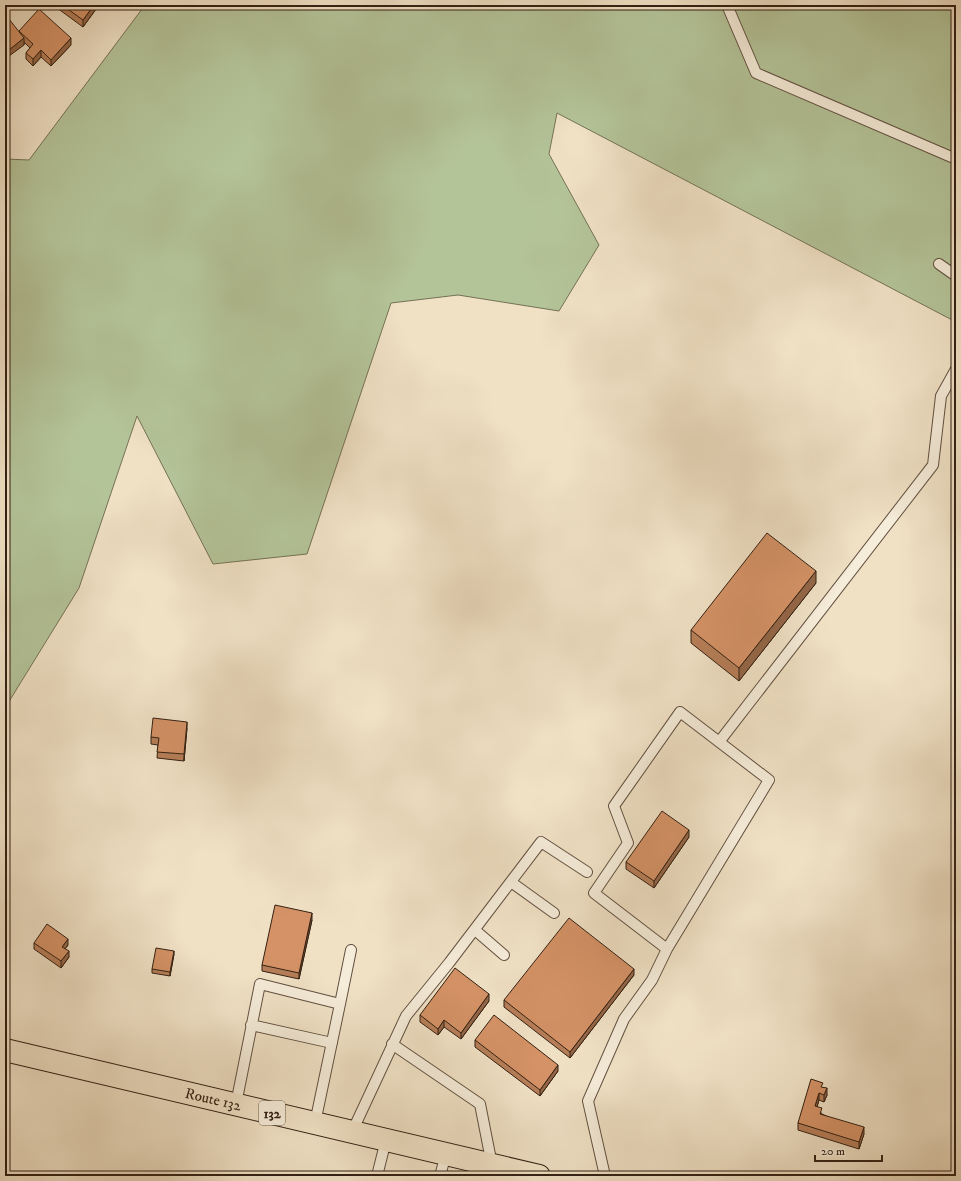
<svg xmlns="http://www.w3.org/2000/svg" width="961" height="1181" font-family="'IM FELL DW Pica',serif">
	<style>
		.green { fill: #b4c499; stroke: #747256 }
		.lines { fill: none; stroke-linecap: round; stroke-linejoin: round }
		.lane-casing { stroke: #625040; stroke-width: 12 }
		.highway-casing { stroke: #332013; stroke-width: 24 }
		.lane { stroke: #f5ecd9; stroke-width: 10 }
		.highway { stroke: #f0e1c5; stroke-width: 22 }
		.wall { fill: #b67e58; stroke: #332013 }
		.shaded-wall { fill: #946647; stroke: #332013 }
		.building { fill: #d49266; stroke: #332013 }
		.labels { text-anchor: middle; stroke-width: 3.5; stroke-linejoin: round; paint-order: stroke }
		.shield { fill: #f5ecd9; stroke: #6d5d4e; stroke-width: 1 }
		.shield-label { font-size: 14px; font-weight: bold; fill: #332013 }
		.street-label { font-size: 15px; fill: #332013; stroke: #f5ecd9 }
	</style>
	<rect width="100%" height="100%" fill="#f0e1c5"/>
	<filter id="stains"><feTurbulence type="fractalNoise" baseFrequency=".005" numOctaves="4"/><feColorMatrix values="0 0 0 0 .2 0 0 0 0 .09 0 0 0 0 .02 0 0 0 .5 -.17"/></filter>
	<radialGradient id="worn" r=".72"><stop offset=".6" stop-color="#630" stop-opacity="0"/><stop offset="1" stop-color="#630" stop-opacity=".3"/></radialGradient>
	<path class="green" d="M 145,5 L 956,5 L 956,322 L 557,113 L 549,154 L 599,245 L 559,311 L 458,295 L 391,303 L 307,554 L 213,564 L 137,416 L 79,588 L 5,708 L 5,159 L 29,160 Z"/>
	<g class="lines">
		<g class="lane-casing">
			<path id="lane" d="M 727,5 L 756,73 L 956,159
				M 939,264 L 956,276
				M 719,742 L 933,465 L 941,396 L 956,369
				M 511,882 L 554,913
				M 475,930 L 504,955
				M 340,1004 L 351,950
				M 251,1025 L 332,1043
				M 392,1044 L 480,1104 L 492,1165
				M 236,1104 L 260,984 L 340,1004 L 315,1123
				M 352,1132 L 406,1016 L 449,963 L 541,842 L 587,872
				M 377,1176 L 386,1140
				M 440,1176 L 446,1154
				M 605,1176 L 588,1101 L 624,1019 L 652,980 L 667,949 L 769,780 L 680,712 L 614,806 L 628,843 L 594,893 L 667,949"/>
		</g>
		<g class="highway-casing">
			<g id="highway">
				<path id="s1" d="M 5,1050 L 539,1176"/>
			</g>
		</g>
		<use href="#lane" class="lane"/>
		<use href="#highway" class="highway"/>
	</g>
	<path class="wall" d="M 53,5 L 99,5 L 83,27 Z
		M 19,31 L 71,45 L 51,66 L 41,57 L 33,66 L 26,59 L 26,53 L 30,48 L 24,42 L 24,45 Z
		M 816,583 L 739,681 L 691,643 L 691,630 Z
		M 187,728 L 184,761 L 157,758 L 158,745 L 151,744 L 151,737 Z
		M 689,837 L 654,888 L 626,869 L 626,862 Z
		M 312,920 L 299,979 L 262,971 L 262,965 Z
		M 34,943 L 68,945 L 65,949 L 69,957 L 61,968 L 34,949 Z
		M 174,954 L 170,976 L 152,973 L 152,969 Z
		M 634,975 L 570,1058 L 504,1007 L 504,1000 Z
		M 489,1001 L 461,1039 L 444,1027 L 438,1035 L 420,1022 L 420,1015 Z
		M 475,1040 L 558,1071 L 540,1096 L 475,1047 Z
		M 823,1087 L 827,1095 L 824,1102 L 819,1100 L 817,1107 L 822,1114 L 864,1134 L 859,1149 L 798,1130 L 798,1123 Z"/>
	<path class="shaded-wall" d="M 94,5 L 99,5 L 83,27 L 83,20 Z
		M 24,38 L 24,45 L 5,59 L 5,53 Z
		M 71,38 L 71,45 L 51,66 L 51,60 Z
		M 41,50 L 41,57 L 33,66 L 33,59 Z
		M 816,571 L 816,583 L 739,681 L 739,668 Z
		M 187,722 L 187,728 L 184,761 L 184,754 Z
		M 689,830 L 689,837 L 654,888 L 654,881 Z
		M 312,913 L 312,920 L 299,979 L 299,973 Z
		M 68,939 L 68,945 L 62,953 L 62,947 Z
		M 69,951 L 69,957 L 61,968 L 61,961 Z
		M 174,951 L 174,954 L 170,976 L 170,972 Z
		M 634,969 L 634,975 L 570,1058 L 570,1052 Z
		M 489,994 L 489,1001 L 461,1039 L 461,1033 Z
		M 444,1020 L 444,1027 L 438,1035 L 438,1029 Z
		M 558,1065 L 558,1071 L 540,1096 L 540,1090 Z
		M 827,1088 L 827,1095 L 824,1102 L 824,1095 Z
		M 819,1093 L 819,1100 L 815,1113 L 815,1106 Z
		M 864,1127 L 864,1134 L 859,1149 L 859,1142 Z"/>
	<path class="building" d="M 62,5 L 94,5 L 83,20 Z
		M 39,9 L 71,38 L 51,60 L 41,50 L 33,59 L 26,53 L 33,44 L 19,31 Z
		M 5,14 L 24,38 L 5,53 Z
		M 767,533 L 816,571 L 739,668 L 691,630 Z
		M 153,718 L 187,722 L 184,754 L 157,752 L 159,738 L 151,737 Z
		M 662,811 L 689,830 L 654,881 L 626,862 Z
		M 275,905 L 312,913 L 299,973 L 262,965 Z
		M 569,918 L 634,969 L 570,1052 L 504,1000 Z
		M 47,924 L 68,939 L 62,947 L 69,951 L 61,961 L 34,943 Z
		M 156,948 L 174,951 L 170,972 L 152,969 Z
		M 455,968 L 489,994 L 461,1033 L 444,1020 L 438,1029 L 420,1015 Z
		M 494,1015 L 558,1065 L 540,1090 L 475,1040 Z
		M 811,1079 L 823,1083 L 821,1087 L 827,1088 L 824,1095 L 819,1093 L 815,1106 L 822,1108 L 820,1114 L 864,1127 L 859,1142 L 798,1123 Z"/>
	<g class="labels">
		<rect class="shield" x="259" y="1101" width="26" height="24" rx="3"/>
		<g class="shield-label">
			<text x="272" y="1118">132</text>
		</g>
		<g class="street-label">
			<text dy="5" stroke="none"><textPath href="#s1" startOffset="214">Route 132</textPath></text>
		</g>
	</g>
	<rect width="961" height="1181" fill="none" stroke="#f0e1c5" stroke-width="20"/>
	<rect x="6" y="6" width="949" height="1169" fill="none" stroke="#332013" stroke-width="2"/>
	<rect x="10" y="10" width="941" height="1161" fill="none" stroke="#332013"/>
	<path d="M815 1155v6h67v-6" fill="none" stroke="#332013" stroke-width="2"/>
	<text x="821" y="1155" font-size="12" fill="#332013" stroke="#f5ecd9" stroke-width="3" paint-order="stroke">20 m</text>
	<rect width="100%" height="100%" filter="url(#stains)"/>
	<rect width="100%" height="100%" fill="url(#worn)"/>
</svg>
